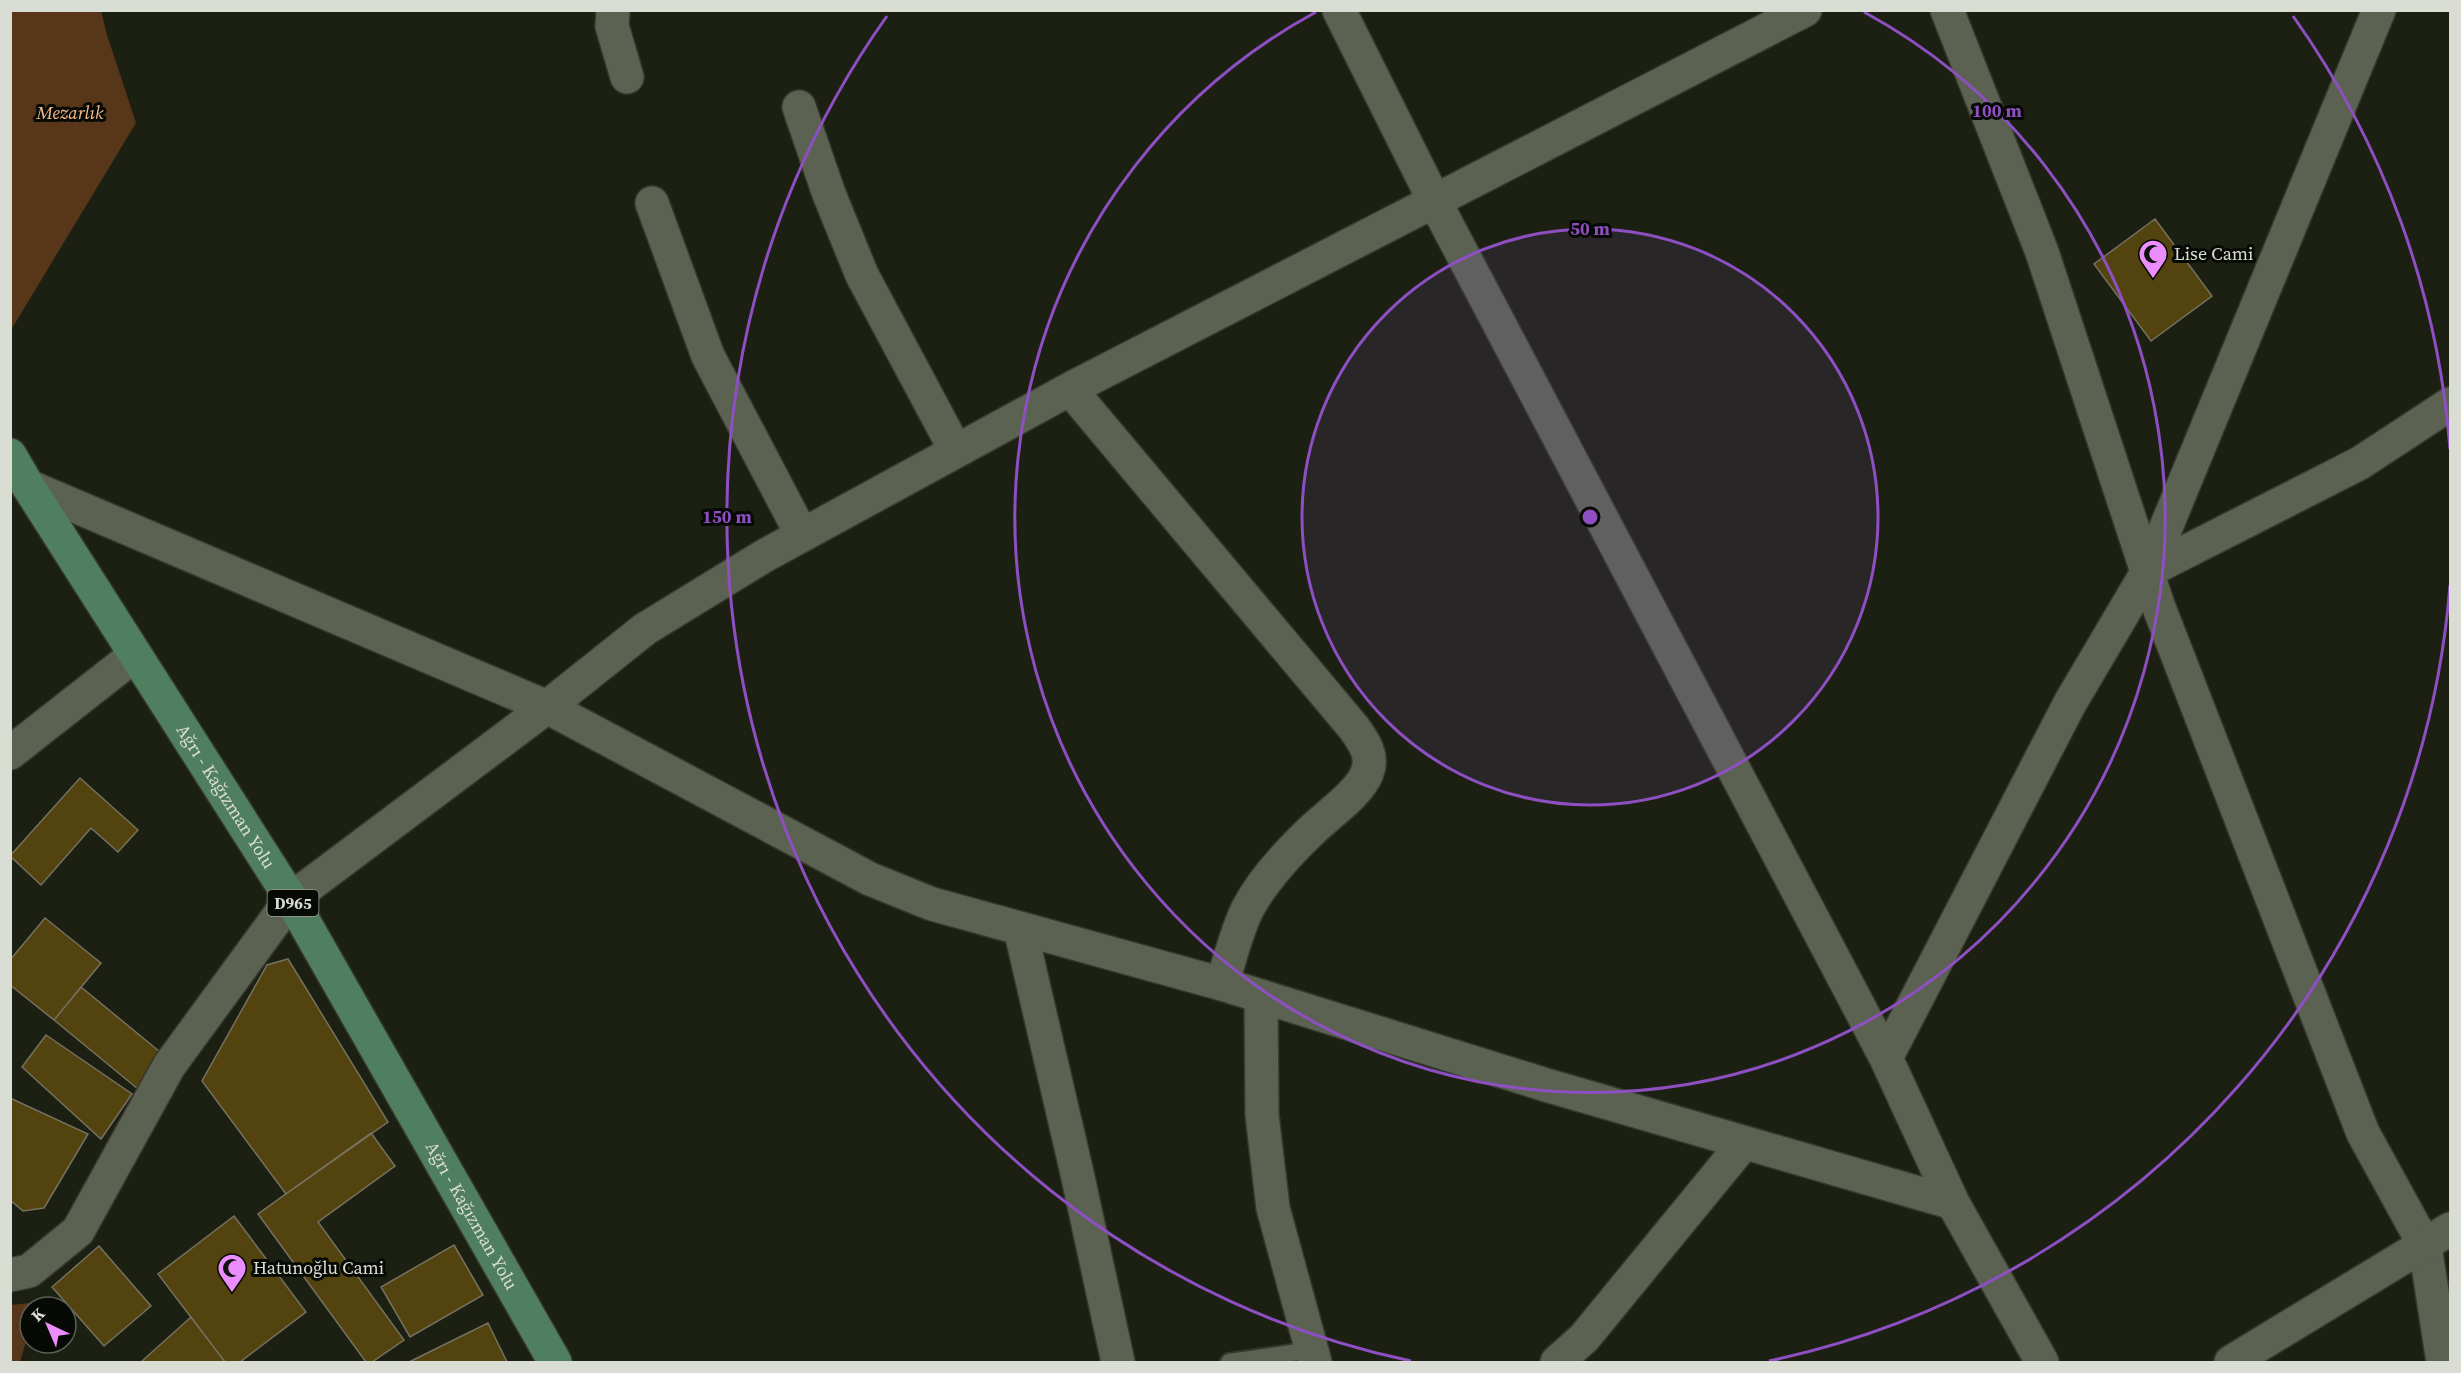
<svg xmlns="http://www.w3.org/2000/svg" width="2461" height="1373" font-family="'Source Serif 4',serif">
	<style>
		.green { fill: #57361a }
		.building { fill: #52430f; stroke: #767160; stroke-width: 1.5 }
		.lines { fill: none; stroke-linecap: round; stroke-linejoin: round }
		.service-casing { stroke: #35382f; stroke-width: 20 }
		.minor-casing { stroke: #35382f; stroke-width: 36 }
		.tertiary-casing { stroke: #35382f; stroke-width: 36 }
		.primary-casing { stroke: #35382f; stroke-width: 36 }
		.service { stroke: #5c6252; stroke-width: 16 }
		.minor { stroke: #5c6252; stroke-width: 33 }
		.tertiary { stroke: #5c6252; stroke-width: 33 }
		.primary { stroke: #507f5f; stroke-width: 33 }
		.ring { fill: none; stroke: #8e4fc3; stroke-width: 3 }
		.labels { text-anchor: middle; stroke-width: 6; stroke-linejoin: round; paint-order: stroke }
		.shield { fill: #070904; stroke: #9b9d96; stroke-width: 1.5 }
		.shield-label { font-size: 16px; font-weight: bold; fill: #daddd4 }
		.park-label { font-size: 18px; font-style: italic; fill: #f8bb8b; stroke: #070904 }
		.poi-label { font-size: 18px; fill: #daddd4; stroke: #070904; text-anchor: start }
		.street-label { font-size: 18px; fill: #daddd4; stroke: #070904 }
		.centre { fill: #8e4fc3; stroke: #070904; stroke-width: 3 }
		.ring-label { font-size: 18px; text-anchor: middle; font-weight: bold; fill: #8e4fc3; stroke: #070904; stroke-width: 6; stroke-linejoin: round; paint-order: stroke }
	</style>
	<rect width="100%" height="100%" fill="#1b2012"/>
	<path class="green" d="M 11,10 L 101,11 L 107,35 L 136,123 L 11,330 Z
		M 38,1302 L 36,1307 L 30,1307 L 30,1328 L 20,1362 L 11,1362 L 11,1305 Z"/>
	<path class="building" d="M 2155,219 L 2212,296 L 2151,341 L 2094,264 Z
		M 80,778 L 138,830 L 118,852 L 91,828 L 41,885 L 10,856 Z
		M 45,918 L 101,963 L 54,1020 L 10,985 L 10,960 Z
		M 288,959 L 388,1122 L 286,1194 L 202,1081 L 267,965 Z
		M 81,987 L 165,1056 L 138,1089 L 54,1020 Z
		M 46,1035 L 132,1094 L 101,1139 L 22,1067 Z
		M 10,1098 L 88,1134 L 44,1208 L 23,1211 L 10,1200 Z
		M 371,1133 L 395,1166 L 318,1222 L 404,1340 L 372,1362 L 366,1362 L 258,1214 Z
		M 234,1216 L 306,1312 L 240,1362 L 225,1362 L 158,1274 Z
		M 454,1245 L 483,1295 L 410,1337 L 381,1287 Z
		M 99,1246 L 151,1306 L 104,1346 L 52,1287 Z
		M 191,1317 L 225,1362 L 141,1362 Z
		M 488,1323 L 507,1362 L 409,1362 Z"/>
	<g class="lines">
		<g class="service-casing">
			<path id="service" d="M 1229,1362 L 1312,1350"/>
		</g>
		<g class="minor-casing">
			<path id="minor" d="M 613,10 L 612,26 L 627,77
				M 1339,10 L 1435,202 L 1886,1058 L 1953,1203 L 2042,1362
				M 1947,10 L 2042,252 L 2158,605 L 2363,1133 L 2425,1246 L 2443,1362
				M 799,107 L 829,194 L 862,275 L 956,451
				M 652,203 L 708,356 L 802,535
				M 1070,389 L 1354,728 C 1364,742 1374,756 1367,773 C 1359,794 1326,816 1310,832 C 1287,854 1262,881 1247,910 C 1236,933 1230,959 1222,984
				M 28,486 L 547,707 L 870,879 L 932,904 L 1222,984 L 1546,1085 L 1953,1203
				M 2148,571 L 2360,463 L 2450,404
				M 10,753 L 135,655
				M 1020,928 L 1077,1173 L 1118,1362
				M 1261,996 L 1262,1115 L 1273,1208 L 1315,1362
				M 1886,1058 L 2070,703 L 2148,571 L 2379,10
				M 10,1275 L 29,1271 L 78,1231 L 169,1066 L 291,899 L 547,707 L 645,629 L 764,556 L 1070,389 L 1805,10
				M 1557,1362 L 1584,1338 L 1743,1144"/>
		</g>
		<g class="tertiary-casing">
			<path id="tertiary" d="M 2231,1362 L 2450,1229"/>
		</g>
		<g class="primary-casing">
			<g id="primary">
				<path id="s1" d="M 10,455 L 28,486 L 291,899 L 555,1362"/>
			</g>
		</g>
		<use href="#service" class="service"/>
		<use href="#minor" class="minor"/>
		<use href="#tertiary" class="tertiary"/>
		<use href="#primary" class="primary"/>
	</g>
	<circle cx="1590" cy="517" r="288" fill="#8e4fc3" fill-opacity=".12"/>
	<g class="ring">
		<circle cx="1590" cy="517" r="288"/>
		<path d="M1864 12A575 575 0 1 1 1316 12"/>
		<path d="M2450 585A863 863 0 0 1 1769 1361M1411 1361A863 863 0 0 1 887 16M2293 16A863 863 0 0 1 2450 449"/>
	</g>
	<defs>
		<g id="mosque-pin" transform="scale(1.5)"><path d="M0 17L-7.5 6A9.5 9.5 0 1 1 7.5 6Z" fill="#eb8dfc" stroke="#070904"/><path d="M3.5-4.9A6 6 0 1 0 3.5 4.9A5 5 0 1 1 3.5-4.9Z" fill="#111"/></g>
	</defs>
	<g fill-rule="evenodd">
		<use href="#mosque-pin" x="2153" y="254"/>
		<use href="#mosque-pin" x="232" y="1268"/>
	</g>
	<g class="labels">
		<rect class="shield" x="267.5" y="890" width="51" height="26" rx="4.5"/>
		<g class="shield-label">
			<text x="293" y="909">D965</text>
		</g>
		<g class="park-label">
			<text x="70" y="119">Mezarlık</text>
		</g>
		<g class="poi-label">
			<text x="2174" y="260">Lise Cami</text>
			<text x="253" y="1274">Hatunoğlu Cami</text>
		</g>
		<g class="street-label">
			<text dy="6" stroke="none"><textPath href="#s1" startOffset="404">Ağrı - Kağızman Yolu</textPath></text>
			<text dy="6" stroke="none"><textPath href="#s1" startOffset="890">Ağrı - Kağızman Yolu</textPath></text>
		</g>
	</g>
	<circle cx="1590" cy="517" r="9" class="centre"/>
	<g class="ring-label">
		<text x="1997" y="117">100 m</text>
		<text x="1590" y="235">50 m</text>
		<text x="727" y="523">150 m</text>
	</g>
	<rect width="2461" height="1373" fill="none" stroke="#daddd4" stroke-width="24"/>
	<g transform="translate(48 1325) rotate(316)"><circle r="28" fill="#070904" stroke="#5b5e57" stroke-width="1.5"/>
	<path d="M0-4.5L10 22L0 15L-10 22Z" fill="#eb8dfc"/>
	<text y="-9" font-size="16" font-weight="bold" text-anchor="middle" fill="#daddd4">K</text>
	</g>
</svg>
